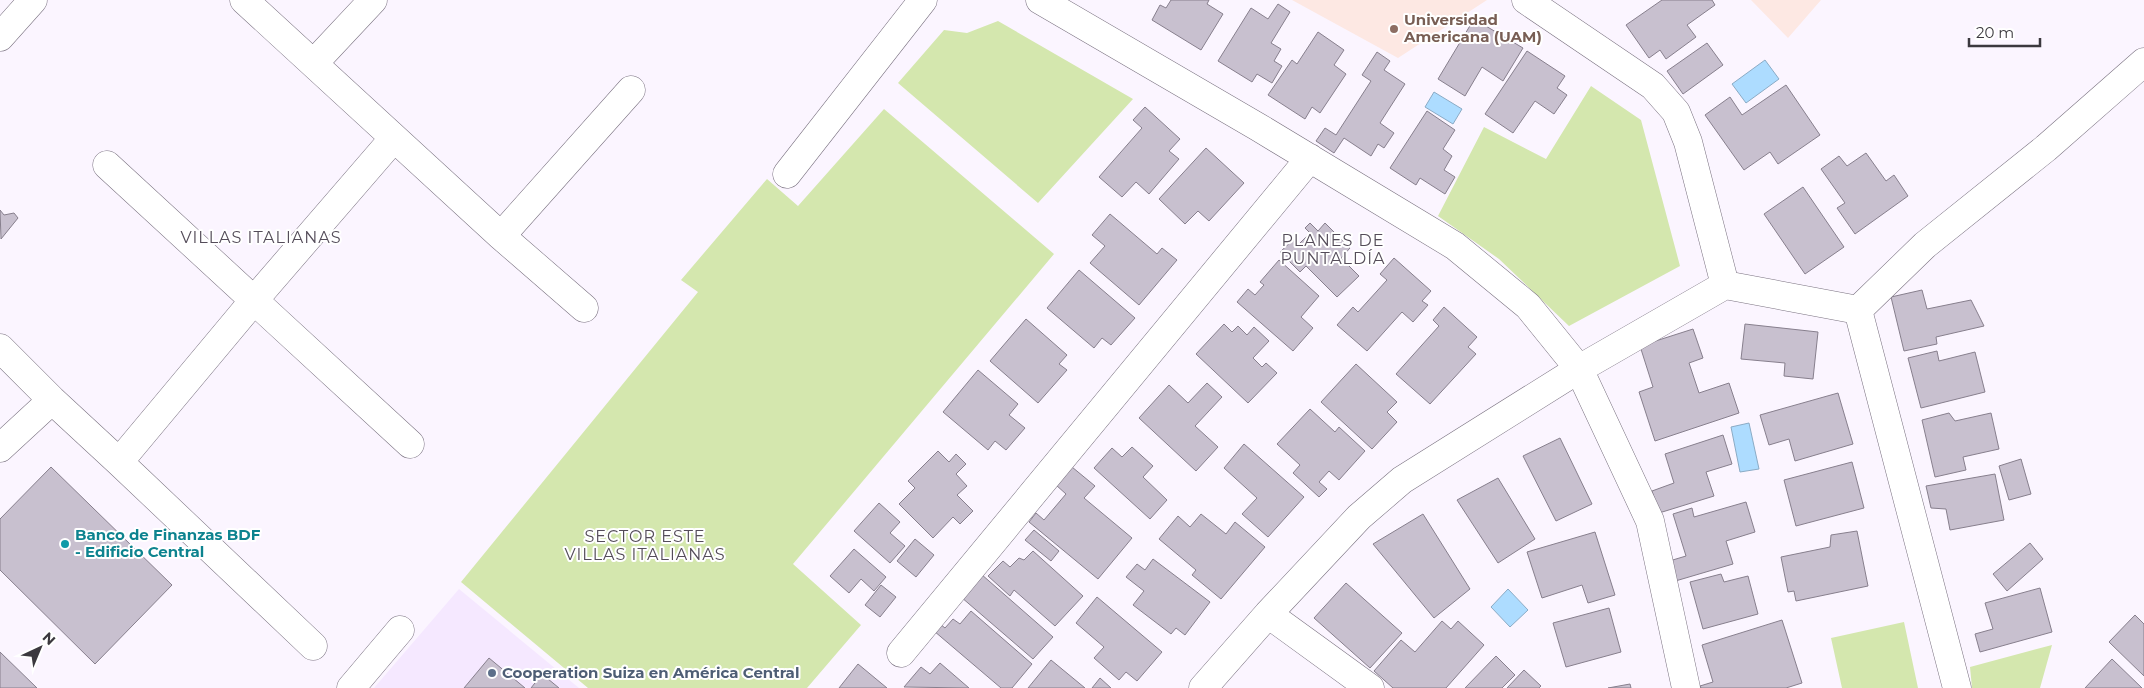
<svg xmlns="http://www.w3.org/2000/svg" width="2144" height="688" font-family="Montserrat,sans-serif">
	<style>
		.built { fill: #f5e8ff }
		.education { fill: #fde8e3 }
		.green { fill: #d4e7ae }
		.water { fill: #addcff; stroke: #8babc5 }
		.building { fill: #c8c0cf; stroke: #877f8d }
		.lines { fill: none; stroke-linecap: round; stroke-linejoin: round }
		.street-casing { stroke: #7a7280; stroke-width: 29 }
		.street { stroke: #fff; stroke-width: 28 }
		.education-dot { fill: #8d6e63; stroke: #fff; stroke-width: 2 }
		.culture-dot { fill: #0f9aa8; stroke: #fff; stroke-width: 2 }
		.service-dot { fill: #5c6f8a; stroke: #fff; stroke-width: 2 }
		.labels { text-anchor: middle; stroke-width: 4; stroke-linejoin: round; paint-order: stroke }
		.education-label { font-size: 15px; font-weight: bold; fill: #785e54; stroke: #fff; text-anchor: start }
		.culture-label { font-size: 15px; font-weight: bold; fill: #0d838f; stroke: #fff; text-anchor: start }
		.service-label { font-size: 15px; font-weight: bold; fill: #4e5e75; stroke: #fff; text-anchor: start }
		.neighbourhood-label { font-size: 16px; letter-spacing: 1px; fill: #544c59; stroke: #fff }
	</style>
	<rect width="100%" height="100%" fill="#fbf5ff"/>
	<path class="built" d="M 459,589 L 579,688 L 374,688 Z"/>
	<path class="education" d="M 1292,0 L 1487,0 L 1398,58 Z
		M 1751,0 L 1821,0 L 1788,38 Z"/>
	<path class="green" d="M 998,21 L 1133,99 L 1038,203 L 898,83 L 944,30 L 967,33 Z
		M 1591,86 L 1641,120 L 1680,266 L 1569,326 L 1499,259 L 1438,216 L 1484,127 L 1546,159 Z
		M 884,109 L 1054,254 L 793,564 L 861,625 L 807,688 L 588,688 L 461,582 L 698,292 L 681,280 L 767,179 L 798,206 Z
		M 1904,622 L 1918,688 L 1842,688 L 1831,638 Z
		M 2052,645 L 2040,688 L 1972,688 L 1970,667 Z"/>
	<path class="water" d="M 1765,60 L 1779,79 L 1746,103 L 1732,84 Z
		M 1434,92 L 1462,109 L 1453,124 L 1425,107 Z
		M 1749,423 L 1759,469 L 1740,472 L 1731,427 Z
		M 1508,589 L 1528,610 L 1510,627 L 1491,607 Z"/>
	<path class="building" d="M 1171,0 L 1209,0 L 1207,4 L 1223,14 L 1201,50 L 1152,20 L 1160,5 L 1166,8 Z
		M 1662,0 L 1712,0 L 1715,5 L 1687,25 L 1696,37 L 1666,59 L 1660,50 L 1649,58 L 1626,25 Z
		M 1278,4 L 1290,12 L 1271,43 L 1281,49 L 1274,61 L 1282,66 L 1272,83 L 1257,74 L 1252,82 L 1218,61 L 1251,8 L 1268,19 Z
		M 1474,19 L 1523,48 L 1503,81 L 1482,67 L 1465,96 L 1438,79 Z
		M 1318,32 L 1344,50 L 1334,65 L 1346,74 L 1320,113 L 1312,107 L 1305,119 L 1268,95 L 1292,60 L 1297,64 Z
		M 1707,43 L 1723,65 L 1683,94 L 1667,71 Z
		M 1527,51 L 1565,76 L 1557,88 L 1567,95 L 1554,114 L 1535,101 L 1513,133 L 1485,114 Z
		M 1377,52 L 1390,61 L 1384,70 L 1405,84 L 1380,123 L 1394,133 L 1384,148 L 1378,144 L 1371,156 L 1344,138 L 1334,153 L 1316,141 L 1325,128 L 1336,135 L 1371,81 L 1362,75 Z
		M 1786,85 L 1820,135 L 1778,164 L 1770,152 L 1744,170 L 1705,115 L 1730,97 L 1742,115 Z
		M 1145,107 L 1180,139 L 1169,151 L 1179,159 L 1149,194 L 1136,182 L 1122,197 L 1099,177 L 1142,128 L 1133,120 Z
		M 1427,111 L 1455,130 L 1443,149 L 1452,156 L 1444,170 L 1455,177 L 1445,194 L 1420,178 L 1416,185 L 1390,168 Z
		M 1206,148 L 1244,183 L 1209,221 L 1198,211 L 1185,224 L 1159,199 Z
		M 1866,153 L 1886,181 L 1894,175 L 1908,196 L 1855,234 L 1837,208 L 1845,203 L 1821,169 L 1839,156 L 1847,166 Z
		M 1803,187 L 1844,247 L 1805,274 L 1764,214 Z
		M 0,210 L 4,215 L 14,213 L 18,218 L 1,239 Z
		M 1110,214 L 1157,254 L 1162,248 L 1177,260 L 1139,305 L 1090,263 L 1105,246 L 1092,235 Z
		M 1310,223 L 1318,231 L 1325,223 L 1350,248 L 1341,258 L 1359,276 L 1337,297 L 1306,266 L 1300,272 L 1280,252 L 1294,239 L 1299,244 L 1310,233 L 1305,228 Z
		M 1394,258 L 1431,291 L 1422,301 L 1428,305 L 1413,322 L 1402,312 L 1367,351 L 1337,325 L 1353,307 L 1358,312 L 1387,280 L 1380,274 Z
		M 1279,260 L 1319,296 L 1301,317 L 1313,328 L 1293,351 L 1237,302 L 1248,289 L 1255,295 L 1264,285 L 1260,282 Z
		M 1079,270 L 1135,318 L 1111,345 L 1102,338 L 1094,348 L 1047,308 Z
		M 1922,290 L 1927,309 L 1971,300 L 1984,326 L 1936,337 L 1937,344 L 1904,351 L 1891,297 Z
		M 1444,307 L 1477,337 L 1468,347 L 1476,354 L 1430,404 L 1396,374 L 1439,326 L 1433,320 Z
		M 1026,319 L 1067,355 L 1059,364 L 1067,370 L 1038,403 L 990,361 Z
		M 1224,324 L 1232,332 L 1238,326 L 1247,335 L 1254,327 L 1269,341 L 1253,358 L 1262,367 L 1266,363 L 1277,373 L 1248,403 L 1196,354 Z
		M 1745,324 L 1818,332 L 1813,379 L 1784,376 L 1785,363 L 1741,359 Z
		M 1693,329 L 1703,358 L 1689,363 L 1699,393 L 1729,383 L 1739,413 L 1655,441 L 1639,392 L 1653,387 L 1640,346 Z
		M 1937,351 L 1939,361 L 1975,352 L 1985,392 L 1921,408 L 1908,358 Z
		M 1356,364 L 1397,402 L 1387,412 L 1397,422 L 1372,449 L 1321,402 Z
		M 978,370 L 1018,404 L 1009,415 L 1025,428 L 1006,450 L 995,441 L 988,450 L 943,412 Z
		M 1207,383 L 1222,397 L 1195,426 L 1218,447 L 1196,471 L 1139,418 L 1169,385 L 1188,403 Z
		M 1838,393 L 1853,444 L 1795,461 L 1789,439 L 1769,445 L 1760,415 Z
		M 1310,409 L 1335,432 L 1339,427 L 1365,451 L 1339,480 L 1329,471 L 1319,482 L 1327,489 L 1319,497 L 1293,473 L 1300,465 L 1277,444 Z
		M 1949,413 L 1955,421 L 1991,413 L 1999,449 L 1963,457 L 1966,470 L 1935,477 L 1922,420 Z
		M 1723,435 L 1732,464 L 1706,472 L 1714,496 L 1659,513 L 1652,491 L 1674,483 L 1665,454 Z
		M 1560,438 L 1592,504 L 1556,521 L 1523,456 Z
		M 1244,444 L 1304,497 L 1268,537 L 1242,514 L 1257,498 L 1224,468 Z
		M 1132,447 L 1153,466 L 1143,477 L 1167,500 L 1150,519 L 1094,468 L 1112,448 L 1122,457 Z
		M 938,451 L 949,462 L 956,454 L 966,464 L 956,474 L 967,486 L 957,495 L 973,511 L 960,524 L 953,517 L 933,538 L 899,504 L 915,488 L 908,481 Z
		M 2021,459 L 2031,494 L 2009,500 L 1999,466 Z
		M 1852,462 L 1864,508 L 1796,526 L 1784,480 Z
		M 51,467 L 172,585 L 95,664 L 0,570 L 0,519 Z
		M 1072,467 L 1095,486 L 1084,498 L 1132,538 L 1098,579 L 1029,522 L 1036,513 L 1044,520 L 1066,494 L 1056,485 Z
		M 1995,474 L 2004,520 L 1950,530 L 1946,509 L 1931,508 L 1926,486 Z
		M 1498,478 L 1535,539 L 1498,563 L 1457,500 Z
		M 1746,502 L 1755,532 L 1726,541 L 1733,564 L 1672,582 L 1666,562 L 1686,556 L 1673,514 L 1692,508 L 1694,517 Z
		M 879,503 L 900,522 L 890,533 L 905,546 L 890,563 L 854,531 Z
		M 1201,514 L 1226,534 L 1235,522 L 1265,547 L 1221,599 L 1192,575 L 1196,570 L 1159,539 L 1178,516 L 1190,527 Z
		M 1423,514 L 1470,589 L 1434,618 L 1373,544 Z
		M 1034,530 L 1059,551 L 1051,561 L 1025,540 Z
		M 1857,531 L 1868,586 L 1796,601 L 1794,591 L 1788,592 L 1781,557 L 1830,547 L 1831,535 Z
		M 1595,532 L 1615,595 L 1588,603 L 1582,585 L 1542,598 L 1527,552 Z
		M 915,539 L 934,555 L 916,577 L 897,561 Z
		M 2030,543 L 2043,559 L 2007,591 L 1993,574 Z
		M 854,549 L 886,577 L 874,591 L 861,579 L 849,593 L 830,576 Z
		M 1033,551 L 1083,596 L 1055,626 L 1014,590 L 1010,596 L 988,576 L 1003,561 L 1010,567 L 1019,558 L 1024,560 Z
		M 1153,559 L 1210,602 L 1185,635 L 1176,628 L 1171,634 L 1133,605 L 1144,591 L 1126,577 L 1137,564 L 1145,570 Z
		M 981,574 L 1053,637 L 1033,659 L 961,597 Z
		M 1721,574 L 1724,582 L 1748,576 L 1758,614 L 1703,629 L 1690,582 Z
		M 1346,583 L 1402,633 L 1370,668 L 1314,618 Z
		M 881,585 L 896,597 L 880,617 L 865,605 Z
		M 2040,588 L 2052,632 L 1980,652 L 1975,634 L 1993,629 L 1985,603 Z
		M 1097,597 L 1162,652 L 1137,681 L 1126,672 L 1119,680 L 1094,658 L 1104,647 L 1076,623 Z
		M 1609,608 L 1621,652 L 1566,667 L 1553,623 Z
		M 971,611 L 1032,664 L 1012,688 L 1001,688 L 934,631 L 940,624 L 945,628 L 953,619 L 960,624 Z
		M 2135,615 L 2144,624 L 2144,676 L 2109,642 Z
		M 1782,620 L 1802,683 L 1786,688 L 1701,688 L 1700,686 L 1713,682 L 1702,645 Z
		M 1442,621 L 1451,629 L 1458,621 L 1484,645 L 1446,688 L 1393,688 L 1374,671 L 1401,640 L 1415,652 Z
		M 0,652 L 37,688 L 0,688 Z
		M 1496,656 L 1515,675 L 1502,688 L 1465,688 Z
		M 489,658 L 525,688 L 464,688 Z
		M 2112,659 L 2142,688 L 2085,688 Z
		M 1051,660 L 1085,688 L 1028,688 Z
		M 940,663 L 969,688 L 904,687 L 921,667 L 930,674 Z
		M 858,664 L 887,688 L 839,688 Z
		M 1524,670 L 1541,686 L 1539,688 L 1507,688 Z
		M 542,674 L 559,688 L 531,688 Z
		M 1100,678 L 1111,688 L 1092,688 Z
		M 1630,684 L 1631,688 L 1608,688 Z"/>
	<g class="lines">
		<g class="street-casing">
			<path id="street" d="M 244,0 L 501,236 L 584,308
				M 1040,0 L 1258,127 L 1455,246 L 1528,306 L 1579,369 L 1650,521 L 1686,688
				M 1526,0 L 1653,86 L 1676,112 L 1688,142 L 1725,285
				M 0,37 L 33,0
				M 314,63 L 373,0
				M 107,165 L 410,444
				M 787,174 L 923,0
				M 501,236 L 631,90
				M 1858,310 L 1957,688
				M 0,348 L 52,400 L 119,462 L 313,646
				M 0,448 L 52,400
				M 119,462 L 255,299 L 394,138
				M 1268,614 L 1370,688
				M 901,653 L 1310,158
				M 351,688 L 400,630
				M 1203,688 L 1268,614 L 1359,517 L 1402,480 L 1579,369 L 1725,285 L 1858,310 L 1925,245 L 2046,148 L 2144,62"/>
		</g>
		<use href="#street" class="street"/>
	</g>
	<circle class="education-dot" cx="1394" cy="29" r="5"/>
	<circle class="culture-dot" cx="65" cy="544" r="5"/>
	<circle class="service-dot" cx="492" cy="673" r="5"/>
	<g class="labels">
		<g class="education-label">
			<text x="1404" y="25">Universidad<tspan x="1404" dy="17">Americana (UAM)</tspan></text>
		</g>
		<g class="culture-label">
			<text x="75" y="540">Banco de Finanzas BDF<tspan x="75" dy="17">- Edificio Central</tspan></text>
		</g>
		<g class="service-label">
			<text x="502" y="678">Cooperation Suiza en América Central</text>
		</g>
		<g class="neighbourhood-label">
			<text x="261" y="243">VILLAS ITALIANAS</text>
			<text x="1333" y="246">PLANES DE<tspan x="1333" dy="18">PUNTALDÍA</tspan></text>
			<text x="645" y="542">SECTOR ESTE<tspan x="645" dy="18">VILLAS ITALIANAS</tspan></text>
		</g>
	</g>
	<g transform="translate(40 648) rotate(44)" stroke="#ffffff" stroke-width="4" paint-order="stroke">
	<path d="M0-4L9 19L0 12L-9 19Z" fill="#3b383e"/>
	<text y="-8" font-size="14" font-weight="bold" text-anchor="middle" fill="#3b383e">N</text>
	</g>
	<path d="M1969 38v8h71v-8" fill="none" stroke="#3b383e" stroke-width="2.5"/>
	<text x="1976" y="38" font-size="15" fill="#3b383e" stroke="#ffffff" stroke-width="4" paint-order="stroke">20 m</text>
</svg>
